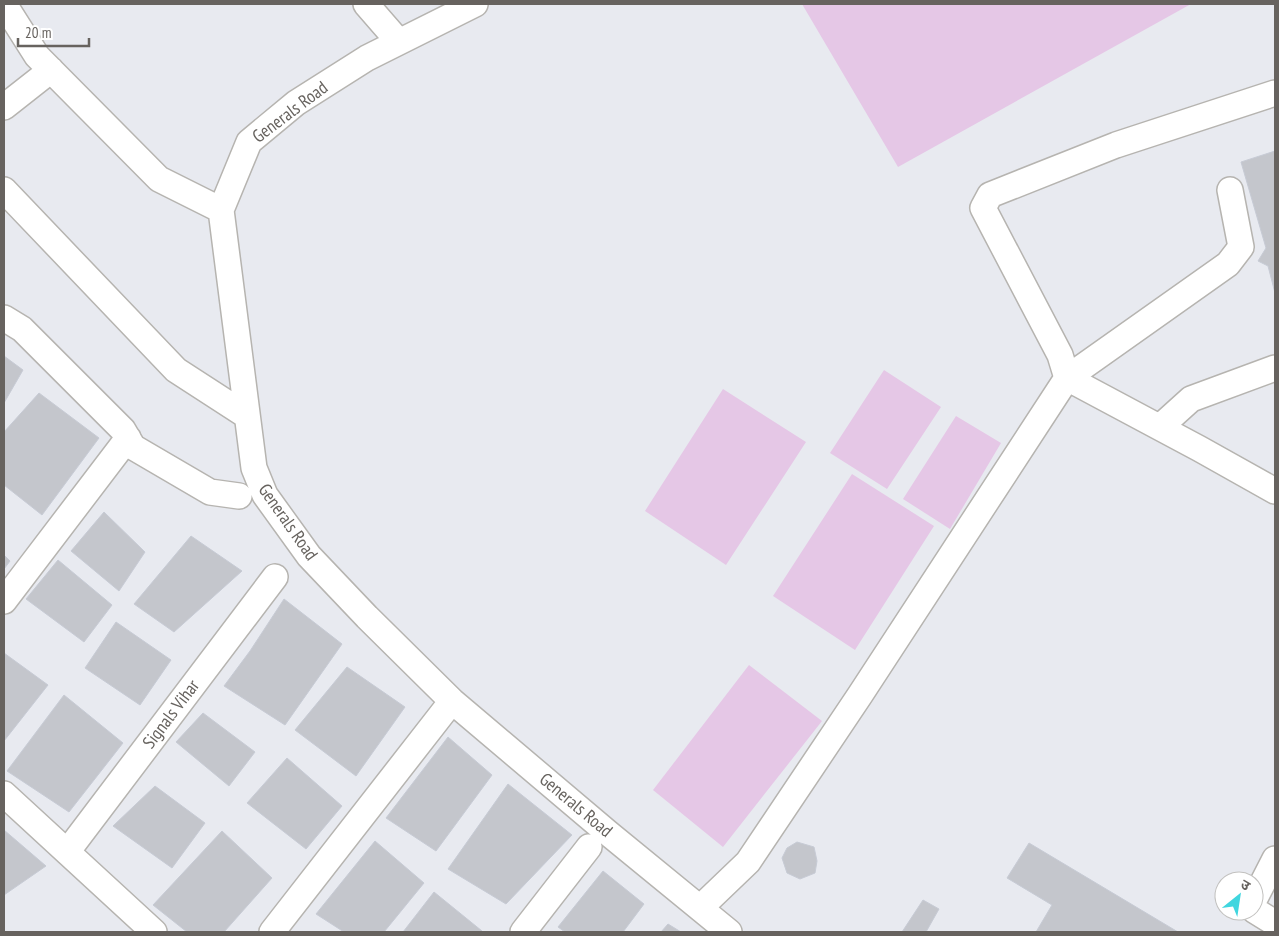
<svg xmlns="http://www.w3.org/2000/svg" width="1279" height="936" font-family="'PT Sans Narrow','Noto Sans Devanagari',sans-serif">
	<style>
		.green { fill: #e5c7e6 }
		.building { fill: #c4c6cc; stroke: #c7cbd5 }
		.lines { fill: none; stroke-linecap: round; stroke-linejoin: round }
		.minor-casing { stroke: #b6b4b0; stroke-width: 28 }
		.minor { stroke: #fff; stroke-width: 25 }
		.labels { text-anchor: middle; stroke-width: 4; stroke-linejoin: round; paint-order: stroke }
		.street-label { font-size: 18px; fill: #67635f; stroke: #fff }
	</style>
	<rect width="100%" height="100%" fill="#e8eaf0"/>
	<path class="green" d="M 802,4 L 1191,4 L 898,167 Z
		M 884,370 L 941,407 L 887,489 L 830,453 Z
		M 723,389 L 806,442 L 726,565 L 645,511 Z
		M 956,416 L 1001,443 L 950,529 L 903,499 Z
		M 852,474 L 934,526 L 855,650 L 773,596 Z
		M 749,665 L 822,721 L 723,847 L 653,790 Z"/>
	<path class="building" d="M 1275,151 L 1275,293 L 1268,266 L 1258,261 L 1266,248 L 1241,162 Z
		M 4,356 L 23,370 L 4,403 Z
		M 39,393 L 99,438 L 42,515 L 4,485 L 4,432 Z
		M 104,512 L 145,552 L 119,591 L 71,551 Z
		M 191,536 L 242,571 L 174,632 L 134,604 Z
		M 4,555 L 10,561 L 4,569 Z
		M 58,560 L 112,605 L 84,642 L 26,599 Z
		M 284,599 L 342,644 L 285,725 L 224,686 L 250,651 Z
		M 116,622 L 171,660 L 140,705 L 85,668 Z
		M 4,653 L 48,685 L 4,741 Z
		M 347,667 L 405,707 L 356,776 L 295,730 Z
		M 64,695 L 123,743 L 69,812 L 7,771 Z
		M 203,713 L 255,752 L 229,786 L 176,742 Z
		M 448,737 L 492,775 L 436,851 L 386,818 Z
		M 287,758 L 342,806 L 306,849 L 247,803 Z
		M 508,784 L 572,835 L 506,904 L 448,869 Z
		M 155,786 L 205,823 L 172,868 L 113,826 Z
		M 4,830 L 46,866 L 4,895 Z
		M 222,831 L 272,878 L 224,932 L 187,932 L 153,905 Z
		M 375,841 L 424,883 L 384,932 L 344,932 L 316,914 Z
		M 797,842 L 814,847 L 817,861 L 815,873 L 800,879 L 787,873 L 782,858 L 787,848 Z
		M 1029,843 L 1178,932 L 1036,932 L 1052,905 L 1007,878 Z
		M 603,871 L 644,904 L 623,932 L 565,932 L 558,927 Z
		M 434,892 L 482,931 L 481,932 L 403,932 Z
		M 923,900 L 939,909 L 926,932 L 902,932 Z
		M 668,924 L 681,932 L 661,932 Z"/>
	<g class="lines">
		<g class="minor-casing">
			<path id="minor" d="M 4,4 L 37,56 L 159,179 L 221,210
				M 366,4 L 399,42
				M 475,4 L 367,58 L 296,103 L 249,142 L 221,210 L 254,468 L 265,495 L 309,556 L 367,617 L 452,701 L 608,833 L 729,932
				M 4,107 L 51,70
				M 4,190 L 176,370 L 247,416
				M 1230,190 L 1241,247 L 1228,264 L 1067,378 L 1060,355 L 983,208 L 990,195 L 1116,145 L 1275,93
				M 4,318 L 22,329 L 123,430 L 133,447 L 210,492 L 239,496
				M 1160,427 L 1191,399 L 1275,368
				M 4,601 L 128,438
				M 4,794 L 154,932
				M 67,852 L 275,577
				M 1254,900 L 1275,859
				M 700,908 L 748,862 L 860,695 L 1067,378 L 1200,449 L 1275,491
				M 1254,910 L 1275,923
				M 272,932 L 452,701
				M 523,932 L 589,847"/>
		</g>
		<use href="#minor" class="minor"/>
	</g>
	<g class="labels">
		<g class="street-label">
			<text transform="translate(290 112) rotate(-37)" y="6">Generals Road</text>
			<text transform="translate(288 522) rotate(55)" y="6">Generals Road</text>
			<text transform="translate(171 714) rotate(-53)" y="6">Signals Vihar</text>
			<text transform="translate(576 805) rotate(40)" y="6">Generals Road</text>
		</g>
	</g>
	<rect width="1279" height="936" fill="none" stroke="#67635f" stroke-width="10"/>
	<g transform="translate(1239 896) rotate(30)"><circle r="24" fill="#ffffff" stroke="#c2c1bf"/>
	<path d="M0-4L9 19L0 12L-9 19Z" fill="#40d6df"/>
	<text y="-8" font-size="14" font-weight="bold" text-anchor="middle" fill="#67635f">उ</text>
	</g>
	<path d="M18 38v8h71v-8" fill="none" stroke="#67635f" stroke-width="2.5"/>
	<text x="25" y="38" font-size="15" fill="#67635f" stroke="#ffffff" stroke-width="4" paint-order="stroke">20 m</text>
</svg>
